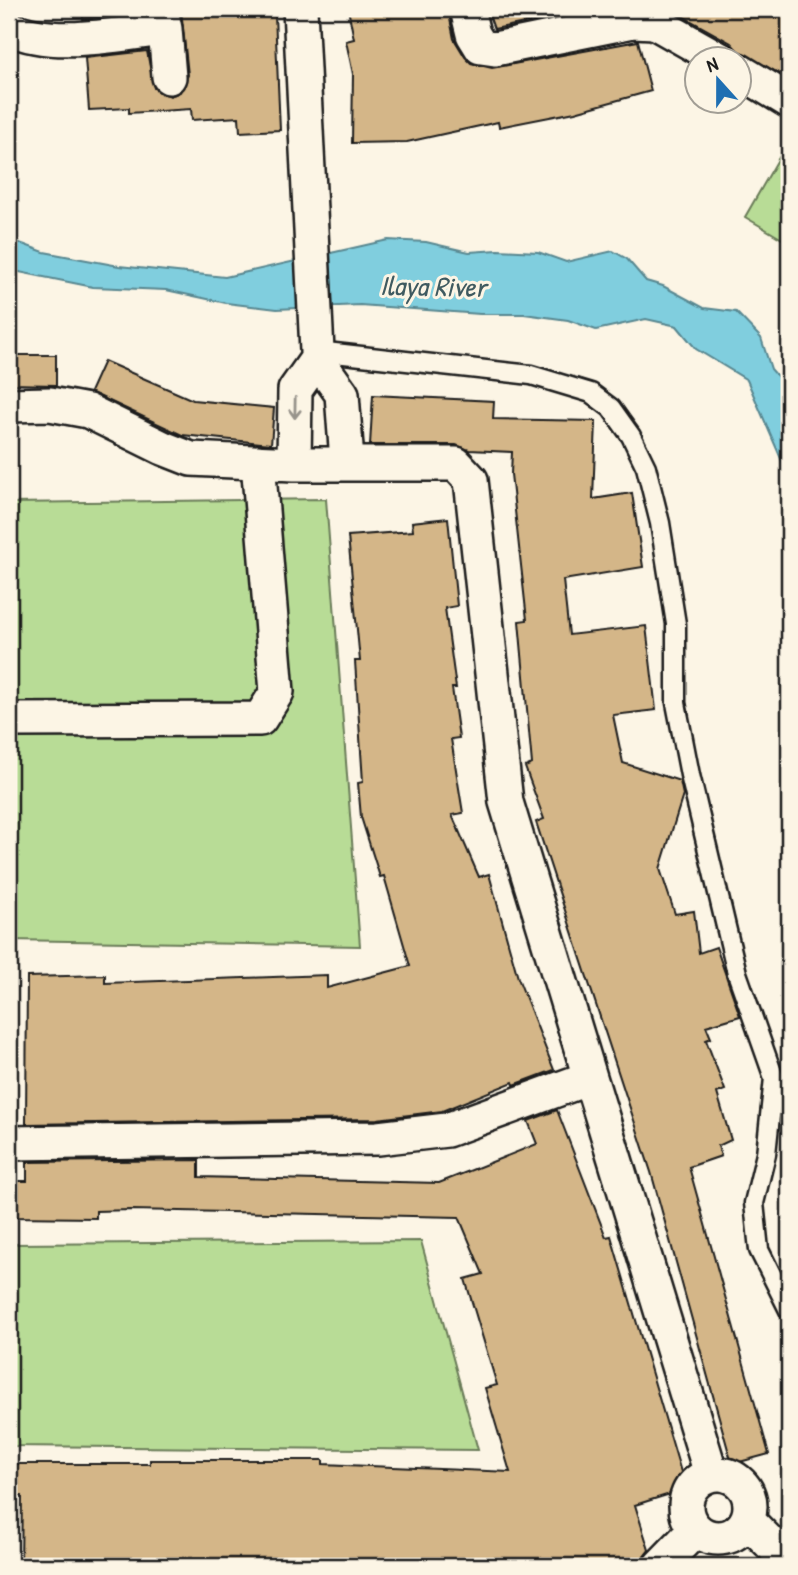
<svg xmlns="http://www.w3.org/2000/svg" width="798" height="1575" font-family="'Patrick Hand',sans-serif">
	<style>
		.green { fill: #b8dc96; stroke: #6a7c59; stroke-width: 2 }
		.water { fill: #80cede; stroke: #588790; stroke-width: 2 }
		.building { fill: #d4b688; stroke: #1c1c1c; stroke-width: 2 }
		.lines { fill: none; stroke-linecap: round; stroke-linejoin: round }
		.service-casing { stroke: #1c1c1c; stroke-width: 23 }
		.minor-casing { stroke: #1c1c1c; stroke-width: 38 }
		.service { stroke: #fcf5e5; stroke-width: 18 }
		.minor { stroke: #fcf5e5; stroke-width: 33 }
		.oneway { stroke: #97938b }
		.labels { text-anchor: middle; stroke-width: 6; stroke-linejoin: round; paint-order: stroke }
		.water-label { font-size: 28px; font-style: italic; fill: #3f5a60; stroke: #fcf5e5 }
	</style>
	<rect width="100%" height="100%" fill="#fcf5e5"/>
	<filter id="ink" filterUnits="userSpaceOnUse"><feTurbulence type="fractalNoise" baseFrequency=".0143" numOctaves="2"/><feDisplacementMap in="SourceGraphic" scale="14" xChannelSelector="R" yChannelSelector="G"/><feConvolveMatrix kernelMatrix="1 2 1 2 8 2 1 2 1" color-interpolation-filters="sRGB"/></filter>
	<g filter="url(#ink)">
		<path class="green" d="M 784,149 L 789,152 L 789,243 L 745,217 Z
			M 326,499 L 360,946 L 9,940 L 9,503 Z
			M 421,1241 L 478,1450 L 9,1446 L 9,1244 Z"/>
		<path class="water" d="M 9,239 L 44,252 L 119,266 L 225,277 L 388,240 L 426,242 L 469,252 L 498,250 L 538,252 L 566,262 L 613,251 L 627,259 L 646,281 L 663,286 L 704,308 L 736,312 L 761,338 L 771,369 L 778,377 L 787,412 L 789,477 L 747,380 L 696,349 L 677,326 L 646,319 L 596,330 L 568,320 L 524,314 L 480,314 L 360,305 L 277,309 L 226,303 L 166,290 L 93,287 L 9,270 Z"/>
		<path class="building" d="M 82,9 L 142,9 L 142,12 L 83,19 Z
			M 181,9 L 271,9 L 271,15 L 275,15 L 280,130 L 240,132 L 239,117 L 192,120 L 191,109 L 129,113 L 129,108 L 89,110 L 85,58 L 147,51 L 154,88 L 170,96 L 180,92 L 188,75 Z
			M 348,9 L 448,9 L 454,39 L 465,57 L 471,63 L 492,68 L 638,41 L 651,91 L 575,112 L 499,127 L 498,122 L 407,142 L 352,143 L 353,74 L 346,41 L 354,39 Z
			M 487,9 L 597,9 L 494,29 Z
			M 670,9 L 789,9 L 789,79 L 738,51 L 731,43 Z
			M 9,355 L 56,355 L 56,385 L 9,384 Z
			M 104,361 L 193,400 L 274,408 L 271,444 L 182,435 L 90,392 Z
			M 373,395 L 494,401 L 493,419 L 596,421 L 593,499 L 632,493 L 643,567 L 563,580 L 569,635 L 646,626 L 656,710 L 613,715 L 623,763 L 680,781 L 683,795 L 660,869 L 675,914 L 694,911 L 699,953 L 716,947 L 740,1016 L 706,1026 L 711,1038 L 706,1040 L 725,1090 L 717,1093 L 731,1140 L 718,1146 L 721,1156 L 689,1167 L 769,1454 L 732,1464 L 651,1172 L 536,822 L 544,819 L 525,767 L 532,764 L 519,621 L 527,620 L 511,474 L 512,452 L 469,450 L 456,445 L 370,445 Z
			M 448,518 L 457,606 L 445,608 L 456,688 L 452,688 L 459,738 L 451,739 L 463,813 L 452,815 L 479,877 L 489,874 L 518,978 L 554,1070 L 514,1085 L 513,1082 L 442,1111 L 377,1119 L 26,1124 L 27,977 L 105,975 L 105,983 L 327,975 L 327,988 L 410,966 L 384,876 L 380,877 L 361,817 L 358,783 L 363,782 L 355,661 L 360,661 L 348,536 L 413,531 L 412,522 Z
			M 557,1110 L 606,1237 L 611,1236 L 686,1489 L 635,1505 L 649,1550 L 642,1559 L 619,1566 L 21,1566 L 22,1496 L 9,1496 L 9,1464 L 150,1464 L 150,1460 L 323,1460 L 323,1464 L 510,1472 L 485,1388 L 497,1385 L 465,1279 L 483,1274 L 459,1217 L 131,1210 L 96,1211 L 96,1218 L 9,1217 L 9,1181 L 27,1181 L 27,1162 L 199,1160 L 199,1177 L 439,1183 L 537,1144 L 528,1121 Z"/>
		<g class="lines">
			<g class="service-casing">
				<path id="service" d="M 317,351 L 531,375 L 591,393 L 611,408 L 631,436 L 646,467 L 660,523 L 676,624 L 676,703 L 690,775 L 737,973 L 774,1078 L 766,1154 L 754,1203 L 759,1250 L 789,1310"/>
			</g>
			<g class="minor-casing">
				<path id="minor" d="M 467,9 L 473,34 L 481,47 L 495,49 L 633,21 L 654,22 L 721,60
					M 9,28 C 54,49 117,34 165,29 L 161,9
					M 165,29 L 169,77
					M 738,70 L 789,101
					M 317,359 L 342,394 L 347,461
					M 9,405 L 50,404 L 88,411 L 163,448 L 191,459 L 294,464 L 456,464 L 471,480 L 506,802 L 711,1474
					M 294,464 L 295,390 L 317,359 L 317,351 L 300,9
					M 9,720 L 260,719 L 277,692 L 258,462
					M 9,1143 L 378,1138 L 447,1130 L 589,1078
					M686 1506a32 32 0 1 1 64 0a32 32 0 1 1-64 0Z
					M 747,1520 L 789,1562
					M 660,1566 L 695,1530"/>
			</g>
			<use href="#service" class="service"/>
			<use href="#minor" class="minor"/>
		</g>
		<defs><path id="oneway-shaft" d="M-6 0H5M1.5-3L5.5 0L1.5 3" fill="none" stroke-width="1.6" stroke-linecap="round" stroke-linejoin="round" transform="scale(1.75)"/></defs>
		<use class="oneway" href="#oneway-shaft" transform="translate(295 408) rotate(91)"/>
	</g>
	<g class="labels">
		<g class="water-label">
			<text transform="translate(433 286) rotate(1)" y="10">Ilaya River</text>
		</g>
	</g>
	<rect width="798" height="1575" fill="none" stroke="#fcf5e5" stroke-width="35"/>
	<rect x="18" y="18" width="763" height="1540" fill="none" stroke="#1c1c1c" stroke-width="2.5" filter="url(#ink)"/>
	<g transform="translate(718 80) rotate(339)"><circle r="33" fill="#fcf5e5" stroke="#a29e95" stroke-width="2"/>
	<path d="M0-5L12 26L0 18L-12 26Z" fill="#1f6fb2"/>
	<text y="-10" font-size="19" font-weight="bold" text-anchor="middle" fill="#1c1c1c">N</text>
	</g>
</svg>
